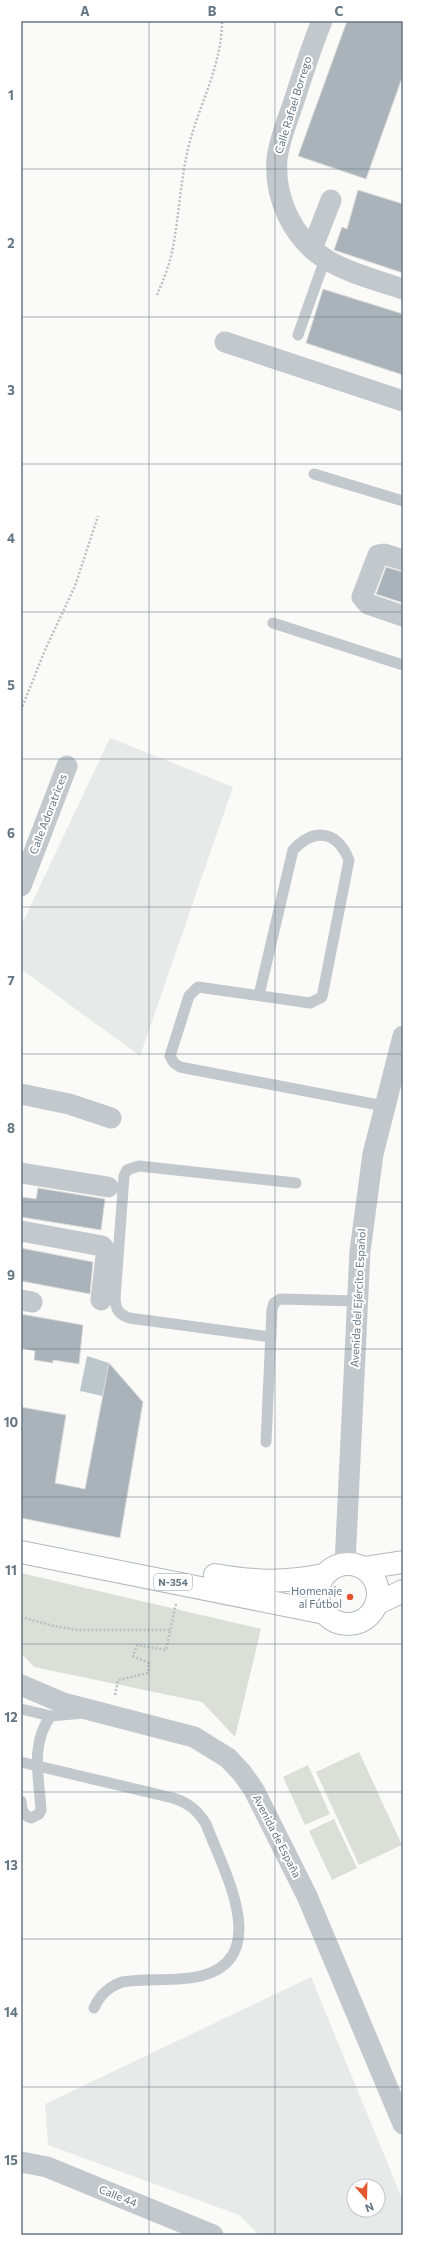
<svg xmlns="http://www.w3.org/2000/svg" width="424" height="2256" font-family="Commissioner,sans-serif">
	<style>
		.built { fill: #e8e9e9; fill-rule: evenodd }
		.green { fill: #dadfd7 }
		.water { fill: #bbc7cb }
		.building { fill: #aab3b9; stroke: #dcdcda }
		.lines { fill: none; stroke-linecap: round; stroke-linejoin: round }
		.highway-casing { stroke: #b4b9bd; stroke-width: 24 }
		.path { stroke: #bbbfc2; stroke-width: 2.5; stroke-dasharray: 2 2; stroke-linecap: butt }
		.lane { stroke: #c3c8cc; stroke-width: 11 }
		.street { stroke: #c3c8cc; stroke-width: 21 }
		.highway { stroke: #fff; stroke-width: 22 }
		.grid { fill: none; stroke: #657683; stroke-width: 1; stroke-opacity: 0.55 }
		.poi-dot { fill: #e4572e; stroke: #fff; stroke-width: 1.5 }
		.labels { text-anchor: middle; stroke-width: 4; stroke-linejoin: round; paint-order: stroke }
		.shield { fill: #fff; stroke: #939fa8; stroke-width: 1 }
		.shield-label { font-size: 10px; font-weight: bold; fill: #657683 }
		.street-label { font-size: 11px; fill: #657683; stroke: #fff }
		.poi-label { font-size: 11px; fill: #657683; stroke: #fff; text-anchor: end }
		.neatline { fill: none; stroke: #657683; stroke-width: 1.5 }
		.grid-label { font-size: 13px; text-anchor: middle; font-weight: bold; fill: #657683 }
	</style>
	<rect width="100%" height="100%" fill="#fafaf8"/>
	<path class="built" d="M 110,738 L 233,787 L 140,1056 L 21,969 L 21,926 Z
		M 311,1977 L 403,2201 L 403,2235 L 259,2235 L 239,2215 L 48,2145 L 45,2104 ZM 354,2186 L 378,2186 L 378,2210 L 354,2210 Z"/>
	<path class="green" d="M 21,1573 L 261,1629 L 235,1737 L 202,1702 L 34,1667 L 21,1653 Z
		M 359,1752 L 402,1845 L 359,1865 L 316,1772 Z
		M 308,1765 L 330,1814 L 305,1825 L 283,1777 Z
		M 334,1819 L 357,1868 L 332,1880 L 309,1831 Z"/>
	<path class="water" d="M 87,1356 L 109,1363 L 103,1396 L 80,1391 Z"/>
	<path class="building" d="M 347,21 L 403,21 L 403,75 L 366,179 L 298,156 Z
		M 358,190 L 403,204 L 403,273 L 334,250 L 342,227 L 347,229 Z
		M 323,289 L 403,314 L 403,375 L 306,343 Z
		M 386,567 L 403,572 L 403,603 L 376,594 Z
		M 38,1188 L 105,1199 L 101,1230 L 21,1217 L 22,1197 L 36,1199 Z
		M 21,1248 L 93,1262 L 90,1294 L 21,1281 Z
		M 21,1314 L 83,1325 L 79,1364 L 53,1360 L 53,1363 L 34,1360 L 35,1351 L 21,1348 Z
		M 109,1363 L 143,1402 L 120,1538 L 21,1518 L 21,1407 L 66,1415 L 55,1483 L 85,1489 Z"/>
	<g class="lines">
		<g class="highway-casing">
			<path id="highway" d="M 21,1552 L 325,1613
				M318 1594a30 30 0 1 1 60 0a30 30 0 1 1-60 0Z
				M 364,1568 L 403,1562
				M 215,1575 C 255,1582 283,1583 324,1575
				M 376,1604 L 403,1591"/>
		</g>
		<path class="path" d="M 157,295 C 163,281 169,266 172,252 C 179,218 180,183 188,149 C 198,106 222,67 222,21
			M 21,710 L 45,650 L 75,586 L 98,516
			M 21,1617 L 54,1626 L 78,1630 L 171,1630
			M 115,1695 L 118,1680 L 148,1673 L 149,1663 L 133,1656 L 137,1645 L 166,1650 L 176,1604"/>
		<path class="lane" d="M 298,335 L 325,259
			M 314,474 L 403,501
			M 273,623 L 403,665
			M 259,995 L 293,850 C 315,827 337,831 349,860 L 322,997 L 310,1003 L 198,987 L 189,996 L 170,1056 L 174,1063 L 180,1067 L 384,1106
			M 271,1337 L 129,1318 C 119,1314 116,1310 115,1299 L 124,1176 L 127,1170 L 139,1166 L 296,1183
			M 266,1442 L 272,1310 L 274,1303 L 280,1299 L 357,1301
			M 21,1709 L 51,1716 L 83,1713
			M 21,1762 L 173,1798 C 189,1803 198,1811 206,1824 C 222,1868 274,1957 201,1976 C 176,1982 147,1978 122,1982 C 108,1987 100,1995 94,2008
			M 21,1801 C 22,1809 22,1815 31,1818 L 39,1814 L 41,1810 C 39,1779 30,1742 51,1716"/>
		<path class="street" d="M 322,21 C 311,47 303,74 294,101 C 288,119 279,140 277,159 C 274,197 292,237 324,258 C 347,273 377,280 403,289
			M 312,249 L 331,200
			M 225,342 L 403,401
			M 403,560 L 384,554 L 378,555 L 362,597 L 368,604 L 403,616
			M 21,886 L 67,766
			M 21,1094 L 69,1104 L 111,1118
			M 21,1173 L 108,1187
			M 21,1231 L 102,1246 L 106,1251 L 106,1256 L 101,1300
			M 21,1300 L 32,1302
			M 345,1564 L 360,1251 L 373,1154 L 403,1036
			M 21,1685 L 63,1703 L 194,1737 L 228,1758 L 242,1773 L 254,1790 L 307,1896 L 403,2124
			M 21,2162 L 47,2167 L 213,2235"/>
		<use href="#highway" class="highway"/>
	</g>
	<path class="grid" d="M 149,21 L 149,2235M 275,21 L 275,2235M 21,169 L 403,169M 21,317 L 403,317M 21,464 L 403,464M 21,612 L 403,612M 21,759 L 403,759M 21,907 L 403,907M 21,1054 L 403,1054M 21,1202 L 403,1202M 21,1349 L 403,1349M 21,1497 L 403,1497M 21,1644 L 403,1644M 21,1792 L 403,1792M 21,1939 L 403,1939M 21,2087 L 403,2087"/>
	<circle class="poi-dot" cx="350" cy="1597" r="4"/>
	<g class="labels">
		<rect class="shield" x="154" y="1574" width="38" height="16" rx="3"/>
		<g class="shield-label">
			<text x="173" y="1586">N-354</text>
		</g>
		<g class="street-label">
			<text transform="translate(293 105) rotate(-73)" y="4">Calle Rafael Borrego</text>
			<text transform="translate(48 814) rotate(-69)" y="4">Calle Adoratrices</text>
			<text transform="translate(358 1298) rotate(-87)" y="4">Avenida del Ejército Español</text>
			<text transform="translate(277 1836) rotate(63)" y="4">Avenida de España</text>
			<text transform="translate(118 2196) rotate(22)" y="4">Calle 44</text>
		</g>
		<g class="poi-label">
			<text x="342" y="1595">Homenaje<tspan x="342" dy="13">al Fútbol</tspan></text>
		</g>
	</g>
	<rect width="424" height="2256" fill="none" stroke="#ffffff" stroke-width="44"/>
	<g transform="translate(366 2198) rotate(160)"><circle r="19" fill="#ffffff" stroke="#c1c8cd"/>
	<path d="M0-3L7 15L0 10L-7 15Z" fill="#e4572e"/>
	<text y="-6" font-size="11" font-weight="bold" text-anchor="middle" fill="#657683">N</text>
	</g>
	<rect x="22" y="22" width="380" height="2212" class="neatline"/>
	<g class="grid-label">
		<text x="85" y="16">A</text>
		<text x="212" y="16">B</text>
		<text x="339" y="16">C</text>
		<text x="11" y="100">1</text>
		<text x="11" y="248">2</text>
		<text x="11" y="395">3</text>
		<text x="11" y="543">4</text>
		<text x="11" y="690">5</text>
		<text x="11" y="838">6</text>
		<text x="11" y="985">7</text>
		<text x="11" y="1133">8</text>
		<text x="11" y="1280">9</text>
		<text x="11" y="1427">10</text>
		<text x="11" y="1575">11</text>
		<text x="11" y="1722">12</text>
		<text x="11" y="1870">13</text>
		<text x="11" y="2017">14</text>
		<text x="11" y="2165">15</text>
	</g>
</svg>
